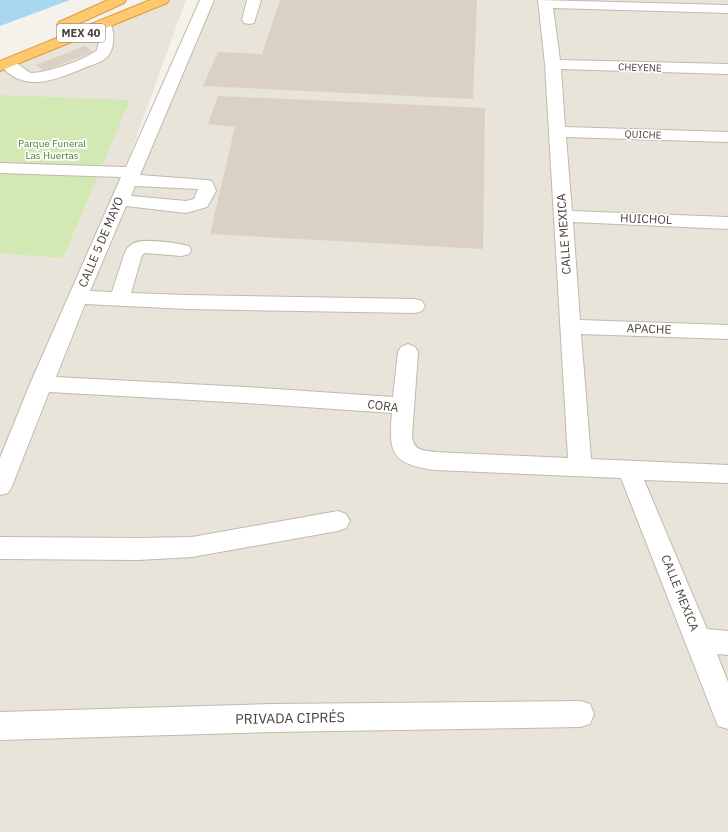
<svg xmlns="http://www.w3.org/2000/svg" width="728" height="832" font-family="'IBM Plex Sans',sans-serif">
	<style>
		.residential { fill: #e9e4d9 }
		.green { fill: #d3e9b4 }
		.water { fill: #a9d6f1 }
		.building { fill: #dad0c3 }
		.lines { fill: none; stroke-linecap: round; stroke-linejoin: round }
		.minor-casing { stroke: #c1b9ad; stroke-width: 2 }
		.highway-casing { stroke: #dd9c3d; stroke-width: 2 }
		.minor { fill: #fff; fill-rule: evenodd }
		.highway { fill: #fdc86e; fill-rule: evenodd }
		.labels { text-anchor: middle; stroke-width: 3.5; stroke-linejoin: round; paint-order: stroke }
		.far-street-label { font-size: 10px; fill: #4a4239; stroke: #fff }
		.far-park-label { font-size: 10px; fill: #4d7d2b; stroke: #fff }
		.shield { fill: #fff; stroke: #807b74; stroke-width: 1 }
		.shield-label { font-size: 11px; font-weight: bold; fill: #4a4239 }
		.street-label { font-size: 12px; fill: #4a4239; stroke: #fff }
		.near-street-label { font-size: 14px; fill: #4a4239; stroke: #fff }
	</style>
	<rect width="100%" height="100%" fill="#f5f2eb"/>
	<path class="residential" d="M 172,0 L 186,0 L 74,309 L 211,0 L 728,0 L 728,832 L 0,832 L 0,66 Z"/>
	<path class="green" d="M 0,95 L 130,100 L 63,258 L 0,253 Z"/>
	<path class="water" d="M 0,0 L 70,0 L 0,26 Z"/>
	<path class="building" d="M 280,0 L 477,0 L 473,99 L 203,86 L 218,52 L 262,54 Z
		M 85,46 L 93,52 L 44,71 L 36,65 Z
		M 218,96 L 485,108 L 483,249 L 210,234 L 235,127 L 208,124 Z"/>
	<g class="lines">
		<g class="minor-casing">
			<path id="minor" d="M 200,0 L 214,0 L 140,175 L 206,180 L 212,181 L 216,191 L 207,207 L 186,213 L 126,206 L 90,291 L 112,292 L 125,252 C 127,248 130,245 134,243 C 144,238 178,243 189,246 L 191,250 L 189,254 L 182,256 L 145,253 L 142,255 L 131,293 L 187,295 L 415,299 L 422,301 L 425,306 L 422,311 L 415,313 L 187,309 L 85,304 L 56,377 L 246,387 L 393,397 L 398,352 L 401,347 L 408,344 L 415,347 L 418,352 L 412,436 C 414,451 422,450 435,452 L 568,458 L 545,64 L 538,0 L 728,5 L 728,13 L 553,8 L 560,60 L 728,64 L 728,74 L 561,69 L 565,127 L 728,132 L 728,142 L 566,137 L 572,211 L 728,217 L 728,229 L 573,222 L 580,320 L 728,325 L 728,339 L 581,334 L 591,459 L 728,465 L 728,483 L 644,480 L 707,629 L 728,631 L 728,655 L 717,654 L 728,682 L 728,729 L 718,726 L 714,716 L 621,478 L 435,470 C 393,464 388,455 392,413 L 246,403 L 49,392 L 12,486 L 8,493 L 0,495 L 0,458 L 30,384 L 121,177 L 0,173 L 0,163 L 126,167 ZM 135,186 L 198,189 L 194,199 L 186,201 L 131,196 Z
				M 247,0 L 261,0 L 254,23 L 249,24 L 244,23 L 242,20 Z
				M 104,20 L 109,21 C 115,30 115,47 108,56 C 103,62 91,65 84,68 C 56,80 22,94 0,64 L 2,60 C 14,57 21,68 31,73 C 46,73 86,60 97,50 L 99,41 L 97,24 L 99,21 Z
				M 338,511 L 346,514 L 350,521 L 346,528 L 338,531 L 192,557 L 138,560 L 0,559 L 0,537 L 138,538 L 192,537 Z
				M 580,701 L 590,704 L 594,714 L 590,724 L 580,727 L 272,732 L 0,740 L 0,712 L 272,704 Z"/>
		</g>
		<g class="highway-casing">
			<path id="highway" d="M 108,0 L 126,0 L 124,3 L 69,28 L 64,29 L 59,28 L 57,25 L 59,22 Z
				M 150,0 L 169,0 L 167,3 L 0,71 L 0,61 Z"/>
		</g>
		<use href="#minor" class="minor"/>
		<use href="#highway" class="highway"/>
	</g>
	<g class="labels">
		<g class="far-street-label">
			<text transform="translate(640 67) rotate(2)" y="4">CHEYENE</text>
			<text transform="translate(643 134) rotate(2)" y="4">QUICHE</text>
		</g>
		<g class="far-park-label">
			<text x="52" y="147">Parque Funeral<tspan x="52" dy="12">Las Huertas</tspan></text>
		</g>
		<rect class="shield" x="57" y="24" width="48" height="18" rx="3"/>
		<g class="shield-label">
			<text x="81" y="37">MEX 40</text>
		</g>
		<g class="street-label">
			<text transform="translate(646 219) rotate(2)" y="4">HUICHOL</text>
			<text transform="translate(564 234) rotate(-94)" y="4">CALLE MEXICA</text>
			<text transform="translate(101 242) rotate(-67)" y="4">CALLE 5 DE MAYO</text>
			<text transform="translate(649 329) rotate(2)" y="4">APACHE</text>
			<text transform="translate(383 406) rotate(7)" y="4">CORA</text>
			<text transform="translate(680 593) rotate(68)" y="4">CALLE MEXICA</text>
		</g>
		<g class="near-street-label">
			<text transform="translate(290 718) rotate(-1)" y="5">PRIVADA CIPRÉS</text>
		</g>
	</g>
</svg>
